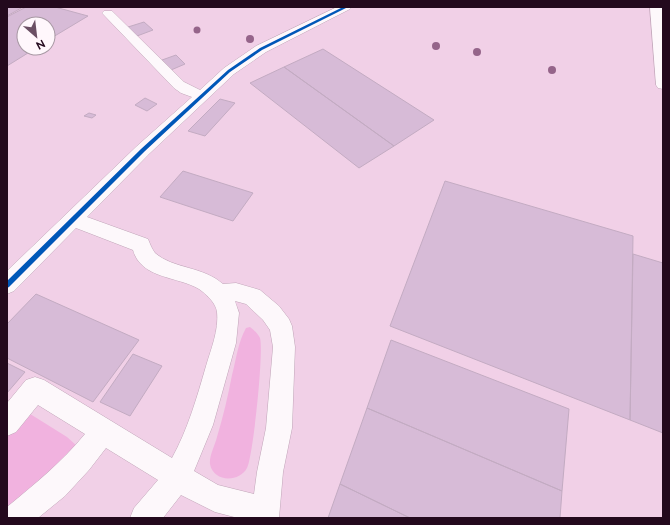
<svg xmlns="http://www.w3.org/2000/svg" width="670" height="525" font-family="Raleway,sans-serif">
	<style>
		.green { fill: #f1b2df }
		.building { fill: #d7bbd7; stroke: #c3abc2 }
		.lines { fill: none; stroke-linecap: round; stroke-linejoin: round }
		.minor-casing { stroke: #c0a5b8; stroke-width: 1 }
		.minor { fill: #fdf8fb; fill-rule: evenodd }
		.cycleway-casing { stroke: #fff7fc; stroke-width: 2 }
		.cycleway { fill: #0057b8; fill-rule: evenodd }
		.tree { fill: #95648a }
	</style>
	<rect width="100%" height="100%" fill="#f1d0e7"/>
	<path class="green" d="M 250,327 C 254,330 258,334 260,338 C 264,351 253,457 247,468 C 239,483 213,482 210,464 C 209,456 215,445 217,437 C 223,417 228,396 232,375 C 236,360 238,342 246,328 Z
		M 27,412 L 67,437 L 77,446 L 7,514 L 7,437 Z"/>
	<path class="building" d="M 7,7 L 23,7 L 7,16 Z
		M 26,7 L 55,7 L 88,16 L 48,40 L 48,24 L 24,24 L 24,48 L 36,48 L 7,66 L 7,17 Z
		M 144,22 L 153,30 L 137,36 L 128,27 Z
		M 323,49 L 434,120 L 394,146 L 284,67 Z
		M 176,55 L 185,64 L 171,70 L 162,60 Z
		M 284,67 L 394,146 L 359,168 L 250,83 Z
		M 145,98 L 157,104 L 147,111 L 135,105 Z
		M 220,99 L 235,103 L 205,136 L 188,131 Z
		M 89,113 L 96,115 L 92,118 L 84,116 Z
		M 183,171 L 253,193 L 233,221 L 160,197 Z
		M 445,181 L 633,236 L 630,420 L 390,326 Z
		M 633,254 L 663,263 L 663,433 L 630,420 Z
		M 36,294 L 139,340 L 93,402 L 7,358 L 7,324 Z
		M 391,340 L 569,409 L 562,491 L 367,408 Z
		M 133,354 L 162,366 L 130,416 L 100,402 Z
		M 7,363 L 25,372 L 7,393 Z
		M 367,408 L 562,491 L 560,518 L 410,518 L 340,484 Z
		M 340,484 L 410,518 L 328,518 Z"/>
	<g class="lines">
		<g class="minor-casing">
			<path id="minor" d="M 337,7 L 352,7 L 350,9 L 266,52 L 234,74 L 149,154 L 87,217 L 148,239 C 150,244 152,249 155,253 C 173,269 203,266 223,284 L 236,283 L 260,290 L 279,306 L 289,319 L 292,326 L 295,347 L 292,428 L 283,472 L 279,518 L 238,518 L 215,512 L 181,495 L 163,518 L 130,518 L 134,508 L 158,480 L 106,448 L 89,470 L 65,496 L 38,518 L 7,518 L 7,507 C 35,484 62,462 85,434 L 38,405 L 16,432 L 7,436 L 7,403 L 26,380 L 35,377 L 44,380 L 172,458 C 188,429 197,397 206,366 C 211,349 219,330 217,312 C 216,303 206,294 199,289 C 177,276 141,279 133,250 L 76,228 L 14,291 L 7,294 L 7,271 L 137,146 L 192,97 L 181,93 L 174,88 L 102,13 L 104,11 L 112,11 L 184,82 L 200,90 L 224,68 L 256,46 ZM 235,301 L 246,304 L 263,320 L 270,330 L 273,347 L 266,428 L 257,472 L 254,494 L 218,485 L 194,471 L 213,425 L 236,343 L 239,313 Z
				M 650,7 L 662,7 L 663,89 L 658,88 L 656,85 Z"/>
		</g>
		<use href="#minor" class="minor"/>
		<g class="cycleway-casing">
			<path id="cycleway" d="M 343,7 L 348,7 L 262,50 L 230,72 L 145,151 L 9,287 L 7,288 L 7,281 L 141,149 L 228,70 L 260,48 Z"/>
		</g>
		<use href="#cycleway" class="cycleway"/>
	</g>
	<g class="tree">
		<circle cx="197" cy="30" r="3.5"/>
		<circle cx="250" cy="39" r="4"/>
		<circle cx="436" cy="46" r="4"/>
		<circle cx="477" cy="52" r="4"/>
		<circle cx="552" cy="70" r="4"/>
	</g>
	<rect width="670" height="525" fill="none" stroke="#23091d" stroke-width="16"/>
	<g transform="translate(36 36) rotate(152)"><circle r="19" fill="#fff7fc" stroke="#a798a3"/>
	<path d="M0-3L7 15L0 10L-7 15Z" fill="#6b4f64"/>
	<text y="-6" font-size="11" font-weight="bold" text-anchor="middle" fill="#23091d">N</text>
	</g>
</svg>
